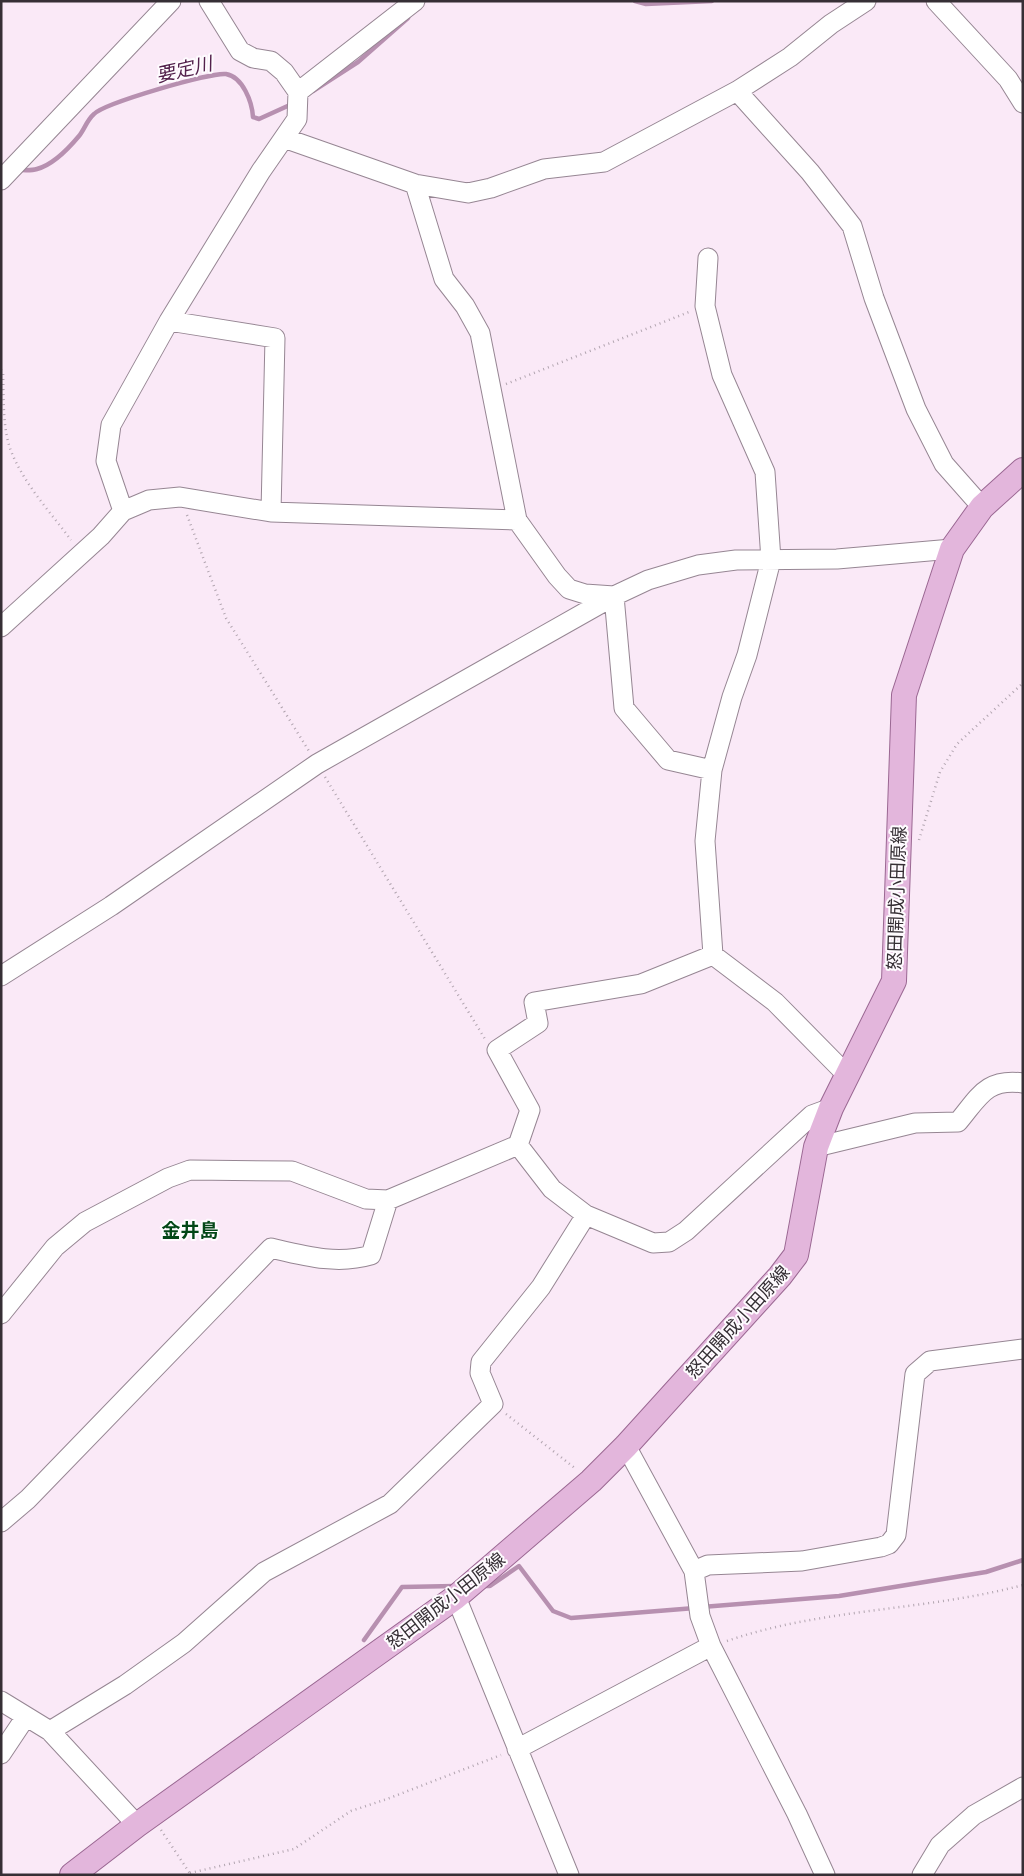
<svg xmlns="http://www.w3.org/2000/svg" width="1024" height="1876" font-family="'IBM Plex Sans','Noto Sans JP',sans-serif">
	<style>
		.lines { fill: none; stroke-linecap: round; stroke-linejoin: round }
		.stream { stroke: #b790b0; stroke-width: 4.5 }
		.minor-casing { stroke: #968693; stroke-width: 21 }
		.major-casing { stroke: #9a6792; stroke-width: 26 }
		.path { stroke: #b2a5b0; stroke-width: 2.5; stroke-dasharray: 1 4; stroke-linecap: butt }
		.minor { stroke: #fff; stroke-width: 19 }
		.major { stroke: #e3b6dc; stroke-width: 24 }
		.labels { text-anchor: middle; stroke-width: 4; stroke-linejoin: round; paint-order: stroke }
		.street-label { font-size: 18px; fill: #362f35; stroke: #fefbfe }
		.water-label { font-size: 19px; font-style: italic; fill: #53214c; stroke: #fefbfe }
		.neighbourhood-label { font-size: 19px; font-weight: bold; fill: #034717; stroke: #fefbfe }
	</style>
	<rect width="100%" height="100%" fill="#fae9f7"/>
	<g class="lines">
		<path class="stream" d="M 635,1 L 646,4 L 712,1
			M 313,91 L 358,62 L 408,18
			M 18,170 C 23,170 31,171 37,169 C 52,165 69,148 79,136 C 84,130 87,120 94,114 C 105,103 211,72 226,74 C 243,77 252,102 253,117 L 259,119 L 292,104
			M 483,1586 L 490,1586 L 519,1566 L 553,1611 L 571,1618 L 695,1608
			M 702,1607 L 839,1596 L 986,1572 L 1023,1560
			M 364,1640 L 402,1587 L 455,1586"/>
		<g class="minor-casing">
			<path id="minor" d="M 936,1 L 1008,79 L 1023,103
				M 737,91 L 810,172 L 852,226 L 874,298 L 916,409 L 944,464 L 982,507
				M 298,92 L 415,1
				M 284,138 L 415,184 L 468,193 L 491,188 L 544,169 L 604,162 L 737,91 L 790,57 L 831,24 L 866,1
				M 1,180 L 171,1
				M 415,184 L 444,279 L 465,306 L 480,333 L 517,520 L 557,576 L 569,589 L 585,594 L 614,596
				M 708,258 L 705,306 L 722,375 L 765,472 L 771,560 L 747,655 L 732,697 L 712,770
				M 169,321 L 275,338 L 271,512
				M 123,511 L 106,461 L 111,425 L 169,321 L 261,171 L 297,119 L 298,92 L 284,72 L 271,61 L 253,58 L 240,51 L 209,1
				M 614,596 L 624,708 L 668,760 L 712,770 L 705,841 L 713,955 L 775,1002 L 846,1074
				M 1,627 L 101,536 L 123,511 L 149,500 L 180,497 L 271,512 L 517,520
				M 1,976 L 111,906 L 317,764 L 614,596 L 648,580 L 698,565 L 736,560 L 837,559 L 952,549
				M 518,1145 L 552,1189 L 586,1215 L 653,1243 L 669,1242 L 686,1231 L 812,1115 L 831,1108
				M 816,1147 L 915,1123 L 958,1122 C 979,1097 986,1078 1023,1083
				M 1,1314 L 55,1247 L 85,1222 L 168,1178 L 190,1170 L 292,1171 L 366,1199 L 388,1200 L 518,1145 L 530,1110 L 497,1050 L 538,1023 L 534,1002 L 641,984 L 713,955
				M 626,1446 L 694,1571 L 700,1616 L 711,1646 L 797,1814 L 825,1875
				M 1,1522 L 28,1499 L 271,1248 C 305,1256 337,1265 371,1255 L 388,1200
				M 694,1571 L 708,1565 L 802,1561 L 881,1547 L 889,1544 L 896,1535 L 915,1374 L 930,1361 L 1023,1349
				M 456,1597 L 569,1875
				M 1,1701 L 50,1731 L 137,1825
				M 50,1731 L 125,1685 L 184,1643 L 264,1572 L 390,1504 L 493,1404 L 480,1373 L 481,1362 L 541,1287 L 586,1215
				M 517,1749 L 711,1646
				M 1,1754 L 25,1718
				M 922,1875 L 940,1845 L 974,1815 L 1023,1787"/>
		</g>
		<g class="major-casing">
			<path id="major" d="M 72,1875 L 137,1825 L 456,1597 L 591,1481 L 626,1446 L 780,1276 L 796,1255 L 816,1147 L 831,1108 L 894,981 L 904,695 L 952,549 L 982,507 L 1023,470"/>
		</g>
		<path class="path" d="M 1,370 L 3,372 C 4,397 2,427 11,451 C 24,484 51,513 71,540
			M 506,384 L 689,312
			M 187,515 L 226,618 L 309,751
			M 325,777 L 485,1039
			M 919,840 L 940,772 L 957,744 L 1023,683
			M 506,1414 L 576,1469
			M 727,1641 C 822,1608 926,1611 1023,1585
			M 161,1830 L 191,1875
			M 190,1873 L 294,1849 L 351,1811 L 387,1799 L 501,1755"/>
		<use href="#minor" class="minor"/>
		<use href="#major" class="major"/>
	</g>
	<g class="labels">
		<g class="street-label">
			<text transform="translate(897 898) rotate(-88)" y="6">怒田開成小田原線</text>
			<text transform="translate(738 1322) rotate(-48)" y="6">怒田開成小田原線</text>
			<text transform="translate(446 1601) rotate(-38)" y="6">怒田開成小田原線</text>
		</g>
		<g class="water-label">
			<text transform="translate(184 69) rotate(-13)" y="7">要定川</text>
		</g>
		<g class="neighbourhood-label">
			<text x="190" y="1237">金井島</text>
		</g>
	</g>
	<rect width="1024" height="1876" fill="none" stroke="#362f35" stroke-width="5"/>
</svg>
